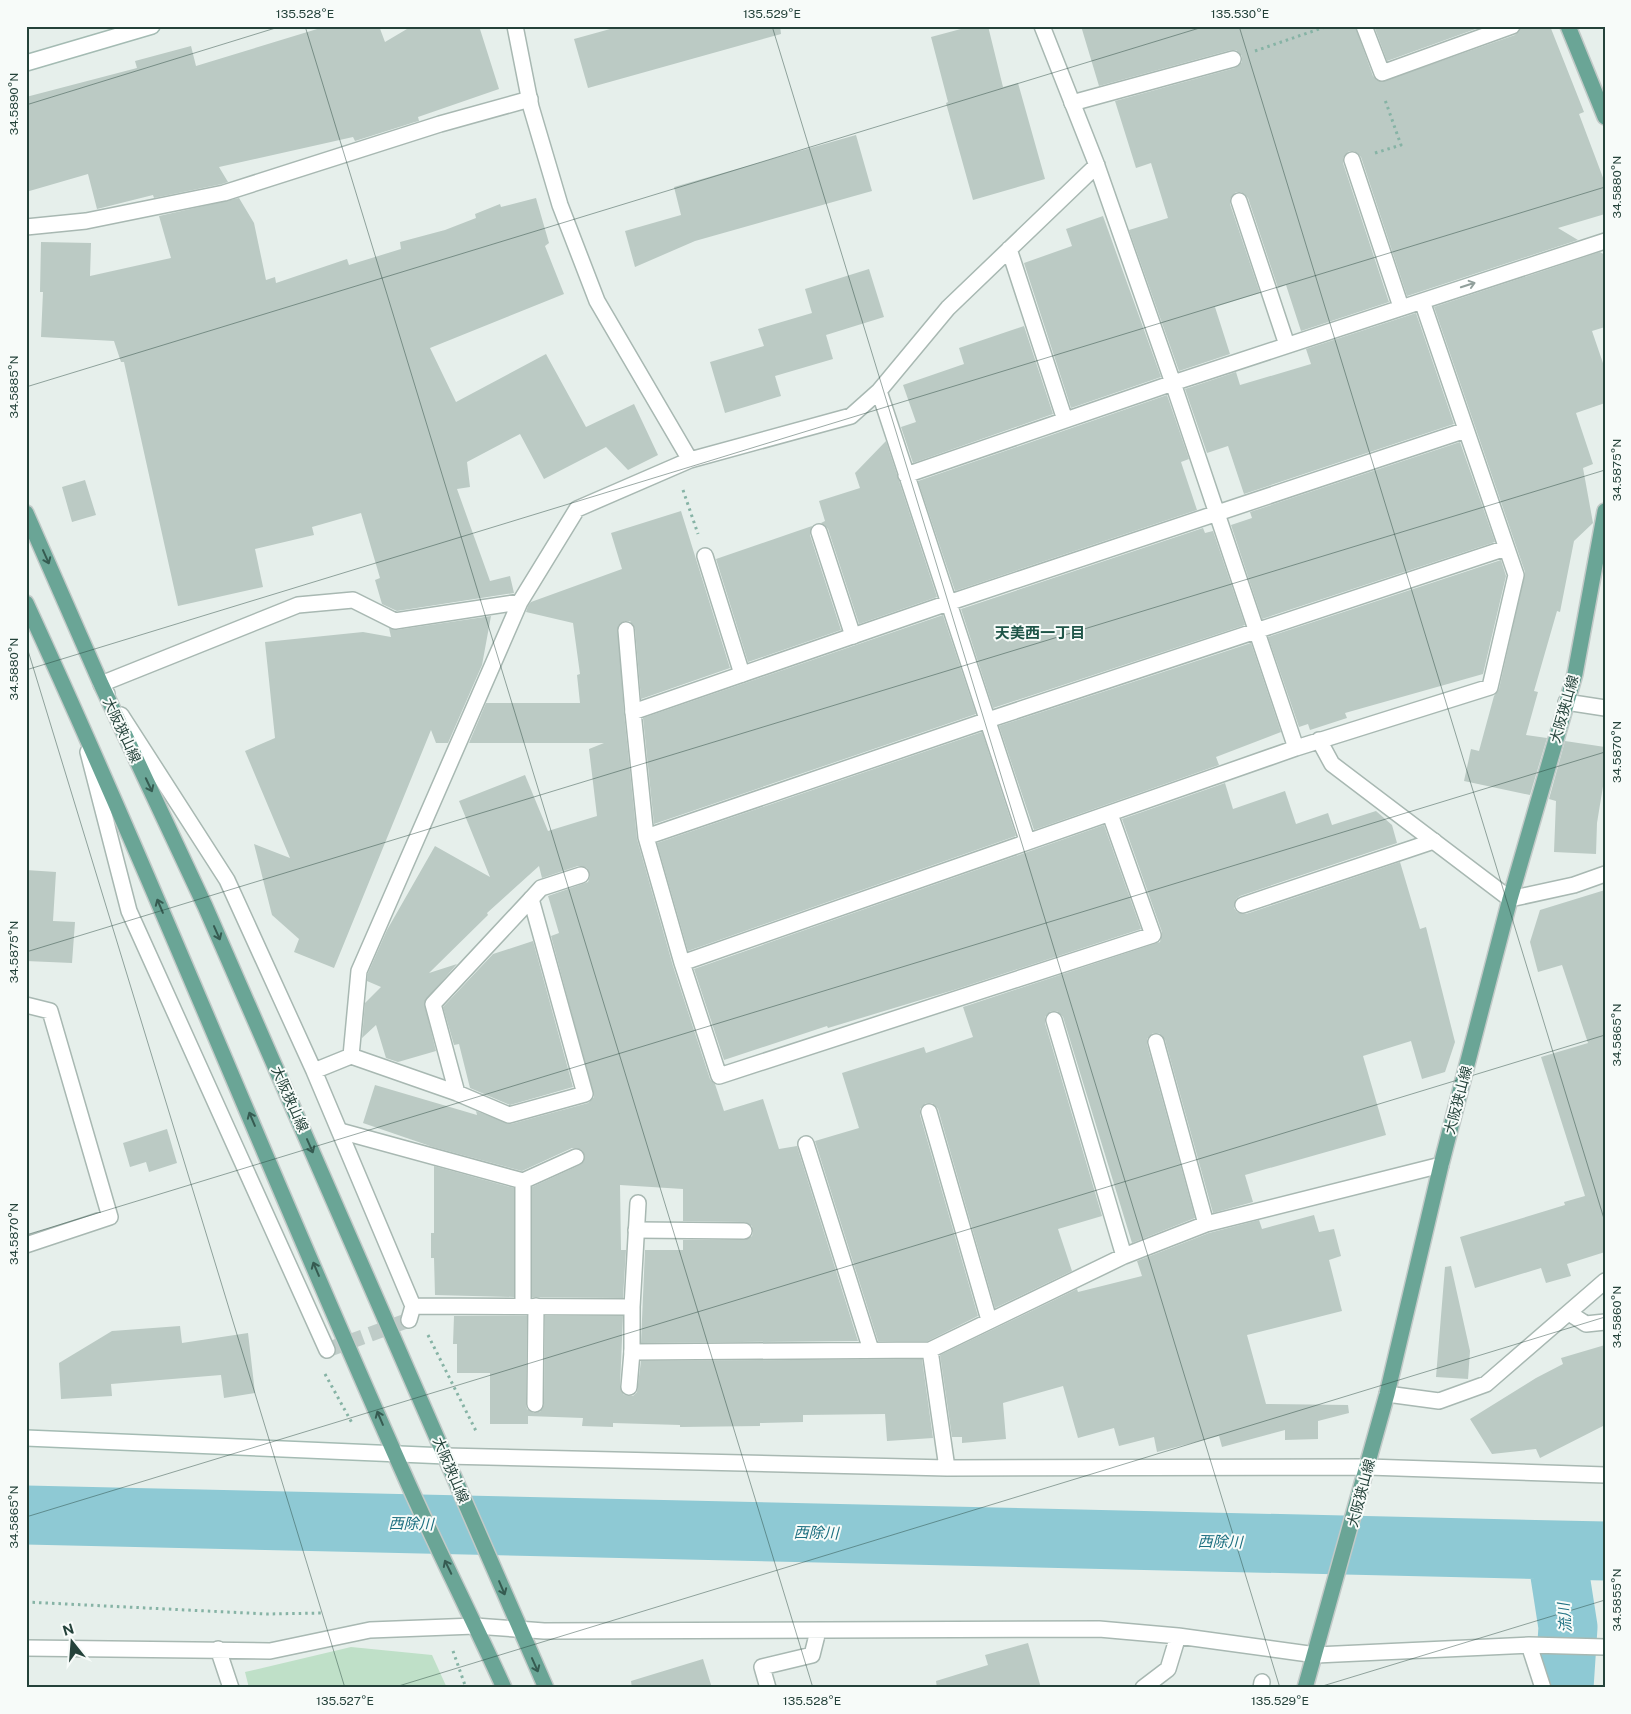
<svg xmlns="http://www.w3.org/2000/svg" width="1631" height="1714" font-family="'Public Sans','Noto Sans JP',sans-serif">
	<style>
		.green { fill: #bfe0c8 }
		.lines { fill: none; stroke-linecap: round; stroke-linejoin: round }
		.river { stroke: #8ec9d4; stroke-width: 59 }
		.building { fill: #bbcac4 }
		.street-tunnel { stroke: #bfccc8; stroke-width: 15; stroke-dasharray: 15 8; stroke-linecap: butt }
		.lane-casing { stroke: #a8b8b2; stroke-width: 18 }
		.street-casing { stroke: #a8b8b2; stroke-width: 18 }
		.secondary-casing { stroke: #a4bbb3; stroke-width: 18 }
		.primary-casing { stroke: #c2cac8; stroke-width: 18 }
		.path { stroke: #86b3a5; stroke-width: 3; stroke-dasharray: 2.5 4; stroke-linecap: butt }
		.lane { stroke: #fff; stroke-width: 15 }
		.street { stroke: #fff; stroke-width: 15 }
		.secondary { stroke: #fff; stroke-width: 15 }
		.primary { stroke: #6aa596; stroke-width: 15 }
		.oneway { stroke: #92a09c }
		.oneway2 { stroke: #365b51 }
		.ticks { fill: none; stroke: #24423a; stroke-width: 1; stroke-opacity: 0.45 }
		.labels { text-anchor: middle; stroke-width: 4; stroke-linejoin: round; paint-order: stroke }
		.street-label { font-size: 14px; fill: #24423a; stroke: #f7fbf9 }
		.neighbourhood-label { font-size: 15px; font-weight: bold; fill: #1f5548; stroke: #f7fbf9 }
		.water-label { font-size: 15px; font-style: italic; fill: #1c6f80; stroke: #f7fbf9 }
		.neatline { fill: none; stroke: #24423a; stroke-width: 2 }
		.ticks-label { font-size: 12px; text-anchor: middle; fill: #24423a }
	</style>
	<rect width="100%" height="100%" fill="#e6efeb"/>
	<path class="green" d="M 351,1647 L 432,1655 L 447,1688 L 249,1688 L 245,1672 Z"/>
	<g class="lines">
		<path class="river" d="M 26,1515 L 1605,1551
			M 1556,1550 L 1568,1627 L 1564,1688"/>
	</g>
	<path class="building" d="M 327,26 L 379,26 L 385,42 L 412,26 L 479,26 L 499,89 L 418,117 L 419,121 L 415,122 L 355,141 L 353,137 L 219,167 L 228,182 L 222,184 L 154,198 L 153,195 L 97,209 L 88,174 L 26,192 L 26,97 L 137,68 L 135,61 L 191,46 L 196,66 Z
		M 621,26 L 780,26 L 781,34 L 588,88 L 574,39 Z
		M 972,26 L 988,26 L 1003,87 L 1018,83 L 1045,179 L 973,200 L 946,103 L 948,102 L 931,37 Z
		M 1081,26 L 1355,26 L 1373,76 L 1381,82 L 1515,35 L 1521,26 L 1550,26 L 1584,112 L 1579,114 L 1605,183 L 1605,214 L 1558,228 L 1578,240 L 1407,296 L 1361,157 L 1354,151 L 1349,151 L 1343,158 L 1343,163 L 1389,302 L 1301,331 L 1286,285 L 1278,288 L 1248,198 L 1241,192 L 1236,192 L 1230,199 L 1230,204 L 1260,293 L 1215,307 L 1230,354 L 1179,371 L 1129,230 L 1168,218 L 1151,163 L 1136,168 L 1115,101 L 1235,68 L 1242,62 L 1242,56 L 1236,50 L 1231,50 L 1099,86 Z
		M 1374,26 L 1484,26 L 1387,61 Z
		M 856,135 L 872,191 L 695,241 L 635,267 L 625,231 L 681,215 L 674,187 Z
		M 239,198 L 254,223 L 266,280 L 275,277 L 276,283 L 347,259 L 349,265 L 401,249 L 400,242 L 445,230 L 476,218 L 475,214 L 500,204 L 501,207 L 536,198 L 549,243 L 545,246 L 564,294 L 430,348 L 456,402 L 546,354 L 586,427 L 634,404 L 658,455 L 628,470 L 606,447 L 544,479 L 520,434 L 467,462 L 470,487 L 457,489 L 490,581 L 510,576 L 514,593 L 397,611 L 382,604 L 375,580 L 380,578 L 361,513 L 312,527 L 314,535 L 255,549 L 263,587 L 178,606 L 124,362 L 121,362 L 114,341 L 41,337 L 43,292 L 40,292 L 41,242 L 91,243 L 90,276 L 171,258 L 159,216 Z
		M 1103,216 L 1161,377 L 1071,408 L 1024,263 L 1072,246 L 1066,229 Z
		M 1600,252 L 1605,255 L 1605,327 L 1592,331 L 1605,369 L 1605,403 L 1576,413 L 1593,464 L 1583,468 L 1593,523 L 1574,541 L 1560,612 L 1557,611 L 1534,691 L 1538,692 L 1526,735 L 1547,738 L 1530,795 L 1464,781 L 1471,749 L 1479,751 L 1494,696 L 1499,689 L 1525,572 L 1434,307 Z
		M 869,269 L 884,317 L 826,335 L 833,359 L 775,376 L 781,396 L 725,413 L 710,362 L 764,346 L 758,329 L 812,313 L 805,289 Z
		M 1416,313 L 1454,424 L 1244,494 L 1228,446 L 1207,453 L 1185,389 L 1236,372 L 1240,385 L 1311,364 L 1306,349 Z
		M 1024,326 L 1053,414 L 913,463 L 901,427 L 916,422 L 903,385 L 964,364 L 959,348 Z
		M 1167,395 L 1189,459 L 1181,462 L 1197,510 L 955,591 L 918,481 Z
		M 886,441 L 937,597 L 859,624 L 828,529 L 821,523 L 825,521 L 819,501 L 860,488 L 855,473 Z
		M 1460,442 L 1495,542 L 1262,619 L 1231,525 L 1252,518 L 1250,512 Z
		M 85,480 L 96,515 L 72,522 L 62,487 Z
		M 681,511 L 730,668 L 641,699 L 635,629 L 630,621 L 625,621 L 618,626 L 624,713 L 637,839 L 673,966 L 710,1079 L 715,1084 L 724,1111 L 763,1099 L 779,1149 L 797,1146 L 858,1341 L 641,1343 L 645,1250 L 683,1250 L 683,1240 L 744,1240 L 752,1236 L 753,1232 L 752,1226 L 744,1222 L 683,1221 L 683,1189 L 620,1185 L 621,1250 L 626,1250 L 623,1298 L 532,1297 L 532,1187 L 580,1165 L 585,1157 L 582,1150 L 572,1148 L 522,1171 L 433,1147 L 363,1123 L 375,1085 L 477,1115 L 476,1111 L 511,1124 L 588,1103 L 594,1097 L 551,936 L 559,933 L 548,896 L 588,882 L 590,876 L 587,868 L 578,866 L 542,878 L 539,866 L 487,913 L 488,915 L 429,973 L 457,964 L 424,1002 L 436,1051 L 398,1062 L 386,1058 L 376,1025 L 362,1038 L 365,1003 L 381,987 L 367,981 L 368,973 L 387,930 L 435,846 L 490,877 L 459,801 L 525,775 L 548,831 L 597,816 L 589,749 L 604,743 L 469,743 L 486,703 L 580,703 L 577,675 L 580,674 L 573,623 L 526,612 L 528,606 L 531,602 L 622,569 L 611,533 Z
		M 812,526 L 810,535 L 841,630 L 748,662 L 716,559 Z
		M 1203,528 L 1205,533 L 1213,531 L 1245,625 L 993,708 L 961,609 Z
		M 1501,560 L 1506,576 L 1483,674 L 1345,713 L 1347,718 L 1310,730 L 1308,724 L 1299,727 L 1268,637 Z
		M 943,615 L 976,714 L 654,824 L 643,718 Z
		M 491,616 L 482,665 L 448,743 L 436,743 L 431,730 L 334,968 L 294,952 L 299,939 L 272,915 L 254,844 L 290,858 L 245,751 L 275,738 L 265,642 L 363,632 L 391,637 L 389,628 L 396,630 Z
		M 1251,643 L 1281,732 L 1216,757 L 1219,765 L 1034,830 L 999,726 Z
		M 982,732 L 1016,836 L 688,951 L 657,843 Z
		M 1565,741 L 1605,747 L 1605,774 L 1597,823 L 1596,854 L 1554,852 L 1556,801 L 1549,799 Z
		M 1225,783 L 1233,809 L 1285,791 L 1296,824 L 1328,813 L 1332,825 L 1376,811 L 1392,825 L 1397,843 L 1240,896 L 1236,899 L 1234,908 L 1237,912 L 1246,914 L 1400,862 L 1420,929 L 1426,927 L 1455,1042 L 1445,1072 L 1422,1079 L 1411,1041 L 1363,1056 L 1386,1135 L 1245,1175 L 1253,1202 L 1213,1213 L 1165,1040 L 1159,1033 L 1153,1033 L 1147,1039 L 1147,1044 L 1195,1218 L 1132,1243 L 1063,1017 L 1057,1011 L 1051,1011 L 1045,1017 L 1045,1023 L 1102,1216 L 1058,1229 L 1072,1271 L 995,1308 L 938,1109 L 932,1103 L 926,1103 L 920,1109 L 920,1115 L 978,1316 L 928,1341 L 878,1341 L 815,1141 L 859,1128 L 842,1073 L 924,1047 L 926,1053 L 973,1037 L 963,1007 L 1160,942 L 1162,932 L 1122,819 Z
		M 1104,825 L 1141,929 L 957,989 L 828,1028 L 827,1026 L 724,1060 L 694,969 Z
		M 26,870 L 56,872 L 53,921 L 75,922 L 72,963 L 26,961 Z
		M 1605,890 L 1605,1252 L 1567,1264 L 1571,1276 L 1546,1283 L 1541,1268 L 1475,1288 L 1460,1237 L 1565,1205 L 1564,1202 L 1585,1196 L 1541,1057 L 1588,1043 L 1562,965 L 1538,972 L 1530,942 L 1540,910 Z
		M 533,941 L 573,1087 L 510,1105 L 470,1088 L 459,1044 L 454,1045 L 443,1007 L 493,954 Z
		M 167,1129 L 177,1163 L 149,1172 L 146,1162 L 130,1167 L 123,1143 Z
		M 434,1166 L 514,1188 L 514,1297 L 435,1295 L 434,1258 L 431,1258 L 431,1233 L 434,1233 Z
		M 1314,1215 L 1319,1232 L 1334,1229 L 1341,1256 L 1329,1260 L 1342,1311 L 1247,1335 L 1266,1404 L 1348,1405 L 1349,1413 L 1318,1421 L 1318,1439 L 1285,1440 L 1285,1430 L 1222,1447 L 1219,1436 L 1157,1452 L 1154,1437 L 1119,1446 L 1114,1428 L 1078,1438 L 1063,1386 L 1003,1403 L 1006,1439 L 962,1443 L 962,1437 L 952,1437 L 940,1355 L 1077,1289 L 1078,1292 L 1142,1276 L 1137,1261 L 1209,1233 L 1259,1220 L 1262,1229 Z
		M 1451,1266 L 1470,1351 L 1468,1379 L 1436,1377 L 1445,1267 Z
		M 454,1316 L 527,1316 L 526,1404 L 527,1409 L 534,1413 L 540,1412 L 544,1404 L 545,1316 L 623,1316 L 620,1386 L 624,1395 L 633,1396 L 637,1392 L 641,1361 L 922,1359 L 933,1438 L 887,1441 L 885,1414 L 803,1415 L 803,1422 L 760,1423 L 760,1426 L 680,1427 L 680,1425 L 613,1423 L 613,1427 L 582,1426 L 583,1418 L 528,1416 L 528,1424 L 490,1424 L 490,1373 L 457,1373 L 457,1344 L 453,1344 Z
		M 180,1326 L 182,1343 L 248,1333 L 255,1393 L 224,1398 L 221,1375 L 111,1384 L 112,1396 L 61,1399 L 59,1363 L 112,1331 Z
		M 1605,1345 L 1605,1425 L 1540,1458 L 1536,1449 L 1492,1454 L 1470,1419 L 1536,1378 L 1563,1364 L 1561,1358 Z
		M 1028,1643 L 1041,1688 L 937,1688 L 936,1681 L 988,1665 L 985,1655 Z
		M 703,1659 L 712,1688 L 632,1688 L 631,1681 Z"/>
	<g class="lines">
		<path class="street-tunnel" d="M 327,1350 L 409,1320"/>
		<g class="lane-casing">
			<path id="lane" d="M 1072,103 L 1233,59
				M 26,227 L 86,221 L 224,193 L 440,124 L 530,99
				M 819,532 L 853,636
				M 705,556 L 742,674
				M 626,630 L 633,712
				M 531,899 L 541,888 L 581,875
				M 1243,905 L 1434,841
				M 340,1131 L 523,1181
				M 636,1230 L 744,1231
				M 523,1306 L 523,1181 L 576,1157
				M 629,1387 L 632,1352
				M 535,1404 L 536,1306"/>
		</g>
		<g class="street-casing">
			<path id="street" d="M 1364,26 L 1382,73 L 1512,26
				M 1352,160 L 1401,307
				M 1239,201 L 1287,345
				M 1009,249 L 1065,420
				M 879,391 L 1027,840
				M 690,460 L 851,416 L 879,391 L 948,308 L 1097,165
				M 906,475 L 1173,383 L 1096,163 L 1042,26
				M 107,694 L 101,684 L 298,605 L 353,600 L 395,621 L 520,602
				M 1566,702 L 1605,708
				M 121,715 L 227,880 L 314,1071 L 351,1056 L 359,971 L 520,602 L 577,509 L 690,460 L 597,301 L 560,205 L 531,107 L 515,26
				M 1319,740 L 1332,764 L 1510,899 L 1574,885 L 1605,874
				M 1296,748 L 1173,383 L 1605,241
				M 88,752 L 129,911 L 327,1350
				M 1110,814 L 1153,935 L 719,1076 L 682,963 L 646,837 L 633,712 L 948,603 L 1466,430
				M 646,837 L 988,720 L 1506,548
				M 682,963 L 1296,748 L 1490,687 L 1516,575 L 1422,301
				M 26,1005 L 50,1011 L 110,1217 L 26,1245
				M 1054,1020 L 1124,1256
				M 1156,1042 L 1206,1224
				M 351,1056 L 457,1093 L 509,1115 L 585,1094 L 531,899 L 433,1004 L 457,1093
				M 314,1071 L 413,1306 L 409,1320
				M 929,1112 L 989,1320
				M 806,1144 L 871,1350
				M 413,1306 L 632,1307 L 632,1352 L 930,1350 L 947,1468
				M 632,1307 L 638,1203
				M 1569,1313 L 1586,1324 L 1605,1322
				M 930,1350 L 1124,1256 L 1206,1224 L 1441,1165
				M 1387,1394 L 1439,1401 L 1486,1384 L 1605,1281
				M 446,1456 L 947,1468 L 1368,1467 L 1605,1475
				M 1529,1645 L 1543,1688
				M 26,1648 L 270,1651 L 370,1630 L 475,1626 L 544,1631 L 1099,1629 L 1178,1636 L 1316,1655 L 1529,1645 L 1605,1647
				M 218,1649 L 231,1688
				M 768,1688 L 762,1667 L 812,1655 L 818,1631
				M 1143,1688 L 1168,1669 L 1178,1636
				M 1261,1688 L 1262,1682"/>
		</g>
		<g class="secondary-casing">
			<path id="secondary" d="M 26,63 L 152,26
				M 26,1438 L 446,1456"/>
		</g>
		<g class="primary-casing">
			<path id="primary" d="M 1568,26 L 1605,117
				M 26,513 L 101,684 L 205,906 L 546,1688
				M 26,603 C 158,890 274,1184 403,1472 C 435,1545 471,1615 504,1688
				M 1305,1688 L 1387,1394 L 1441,1165 L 1510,899 L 1575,674 L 1605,511"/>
		</g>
		<path class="path" d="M 1255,51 L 1328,26
			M 1375,153 L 1401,145 L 1384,97
			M 683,490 L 698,534
			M 428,1335 L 477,1433
			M 325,1374 L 352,1423
			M 26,1602 L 267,1614 L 322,1613
			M 453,1651 L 466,1688"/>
		<use href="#lane" class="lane"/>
		<use href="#street" class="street"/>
		<use href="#secondary" class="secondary"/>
		<use href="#primary" class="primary"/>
	</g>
	<defs><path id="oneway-shaft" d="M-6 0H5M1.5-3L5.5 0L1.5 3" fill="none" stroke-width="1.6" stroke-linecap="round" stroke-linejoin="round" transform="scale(1.25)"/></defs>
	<use class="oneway" href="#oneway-shaft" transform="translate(1468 285) rotate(-18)"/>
	<g class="oneway2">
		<use href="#oneway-shaft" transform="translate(46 557) rotate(66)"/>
		<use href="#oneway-shaft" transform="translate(149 785) rotate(65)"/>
		<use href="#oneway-shaft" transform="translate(160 906) rotate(-113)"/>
		<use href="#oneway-shaft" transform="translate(217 933) rotate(66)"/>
		<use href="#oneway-shaft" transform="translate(252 1119) rotate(-113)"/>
		<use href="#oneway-shaft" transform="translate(310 1146) rotate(66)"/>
		<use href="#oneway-shaft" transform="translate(316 1269) rotate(-113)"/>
		<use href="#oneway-shaft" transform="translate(380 1418) rotate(-113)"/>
		<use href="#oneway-shaft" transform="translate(448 1567) rotate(-116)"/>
		<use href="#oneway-shaft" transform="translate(502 1588) rotate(67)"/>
		<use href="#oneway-shaft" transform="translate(535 1665) rotate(66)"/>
	</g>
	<path class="ticks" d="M 305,26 L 813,1688M 772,26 L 1280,1688M 1239,26 L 1605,1222M 26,105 L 282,26M 26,387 L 1206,26M 26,644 L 345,1688M 26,670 L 1605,187M 26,952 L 1605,470M 26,1235 L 1605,752M 26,1517 L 1605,1035M 392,1688 L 1605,1317M 1316,1688 L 1605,1600"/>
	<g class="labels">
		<g class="street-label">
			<text transform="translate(1564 709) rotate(-74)" y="5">大阪狭山線</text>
			<text transform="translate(122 730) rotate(65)" y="5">大阪狭山線</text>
			<text transform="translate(290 1099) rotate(66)" y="5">大阪狭山線</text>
			<text transform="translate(1458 1100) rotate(-75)" y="5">大阪狭山線</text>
			<text transform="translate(451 1470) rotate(67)" y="5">大阪狭山線</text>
			<text transform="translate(1361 1493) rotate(-75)" y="5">大阪狭山線</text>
		</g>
		<g class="neighbourhood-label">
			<text x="1040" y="638">天美西一丁目</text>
		</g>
		<g class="water-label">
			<text transform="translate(411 1524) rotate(1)" y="5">西除川</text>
			<text transform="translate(816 1533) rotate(1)" y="5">西除川</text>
			<text transform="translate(1220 1542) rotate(1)" y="5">西除川</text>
			<text transform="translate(1565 1618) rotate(-95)" y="5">流川</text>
		</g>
	</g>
	<rect width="1631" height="1714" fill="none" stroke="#f7fbf9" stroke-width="55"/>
	<g transform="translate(72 1642) rotate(343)" stroke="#f7fbf9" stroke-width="4" paint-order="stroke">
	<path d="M0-4L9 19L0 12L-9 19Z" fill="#24423a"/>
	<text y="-8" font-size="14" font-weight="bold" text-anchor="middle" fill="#24423a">N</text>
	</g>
	<rect x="28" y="28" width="1576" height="1658" class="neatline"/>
	<g class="ticks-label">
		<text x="305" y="18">135.528°E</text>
		<text x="772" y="18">135.529°E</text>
		<text x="1240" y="18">135.530°E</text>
		<text transform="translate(14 104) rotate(-90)" y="4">34.5890°N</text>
		<text transform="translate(1617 187) rotate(-90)" y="4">34.5880°N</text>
		<text transform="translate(14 387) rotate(-90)" y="4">34.5885°N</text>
		<text transform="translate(1617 470) rotate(-90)" y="4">34.5875°N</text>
		<text transform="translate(14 669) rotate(-90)" y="4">34.5880°N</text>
		<text transform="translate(1617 752) rotate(-90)" y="4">34.5870°N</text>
		<text transform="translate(14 952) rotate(-90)" y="4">34.5875°N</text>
		<text transform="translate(1617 1035) rotate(-90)" y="4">34.5865°N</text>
		<text transform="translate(14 1234) rotate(-90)" y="4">34.5870°N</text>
		<text transform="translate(1617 1317) rotate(-90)" y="4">34.5860°N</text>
		<text transform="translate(14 1517) rotate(-90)" y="4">34.5865°N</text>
		<text transform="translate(1617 1600) rotate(-90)" y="4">34.5855°N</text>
		<text x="345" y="1705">135.527°E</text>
		<text x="812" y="1705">135.528°E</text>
		<text x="1280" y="1705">135.529°E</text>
	</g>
</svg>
